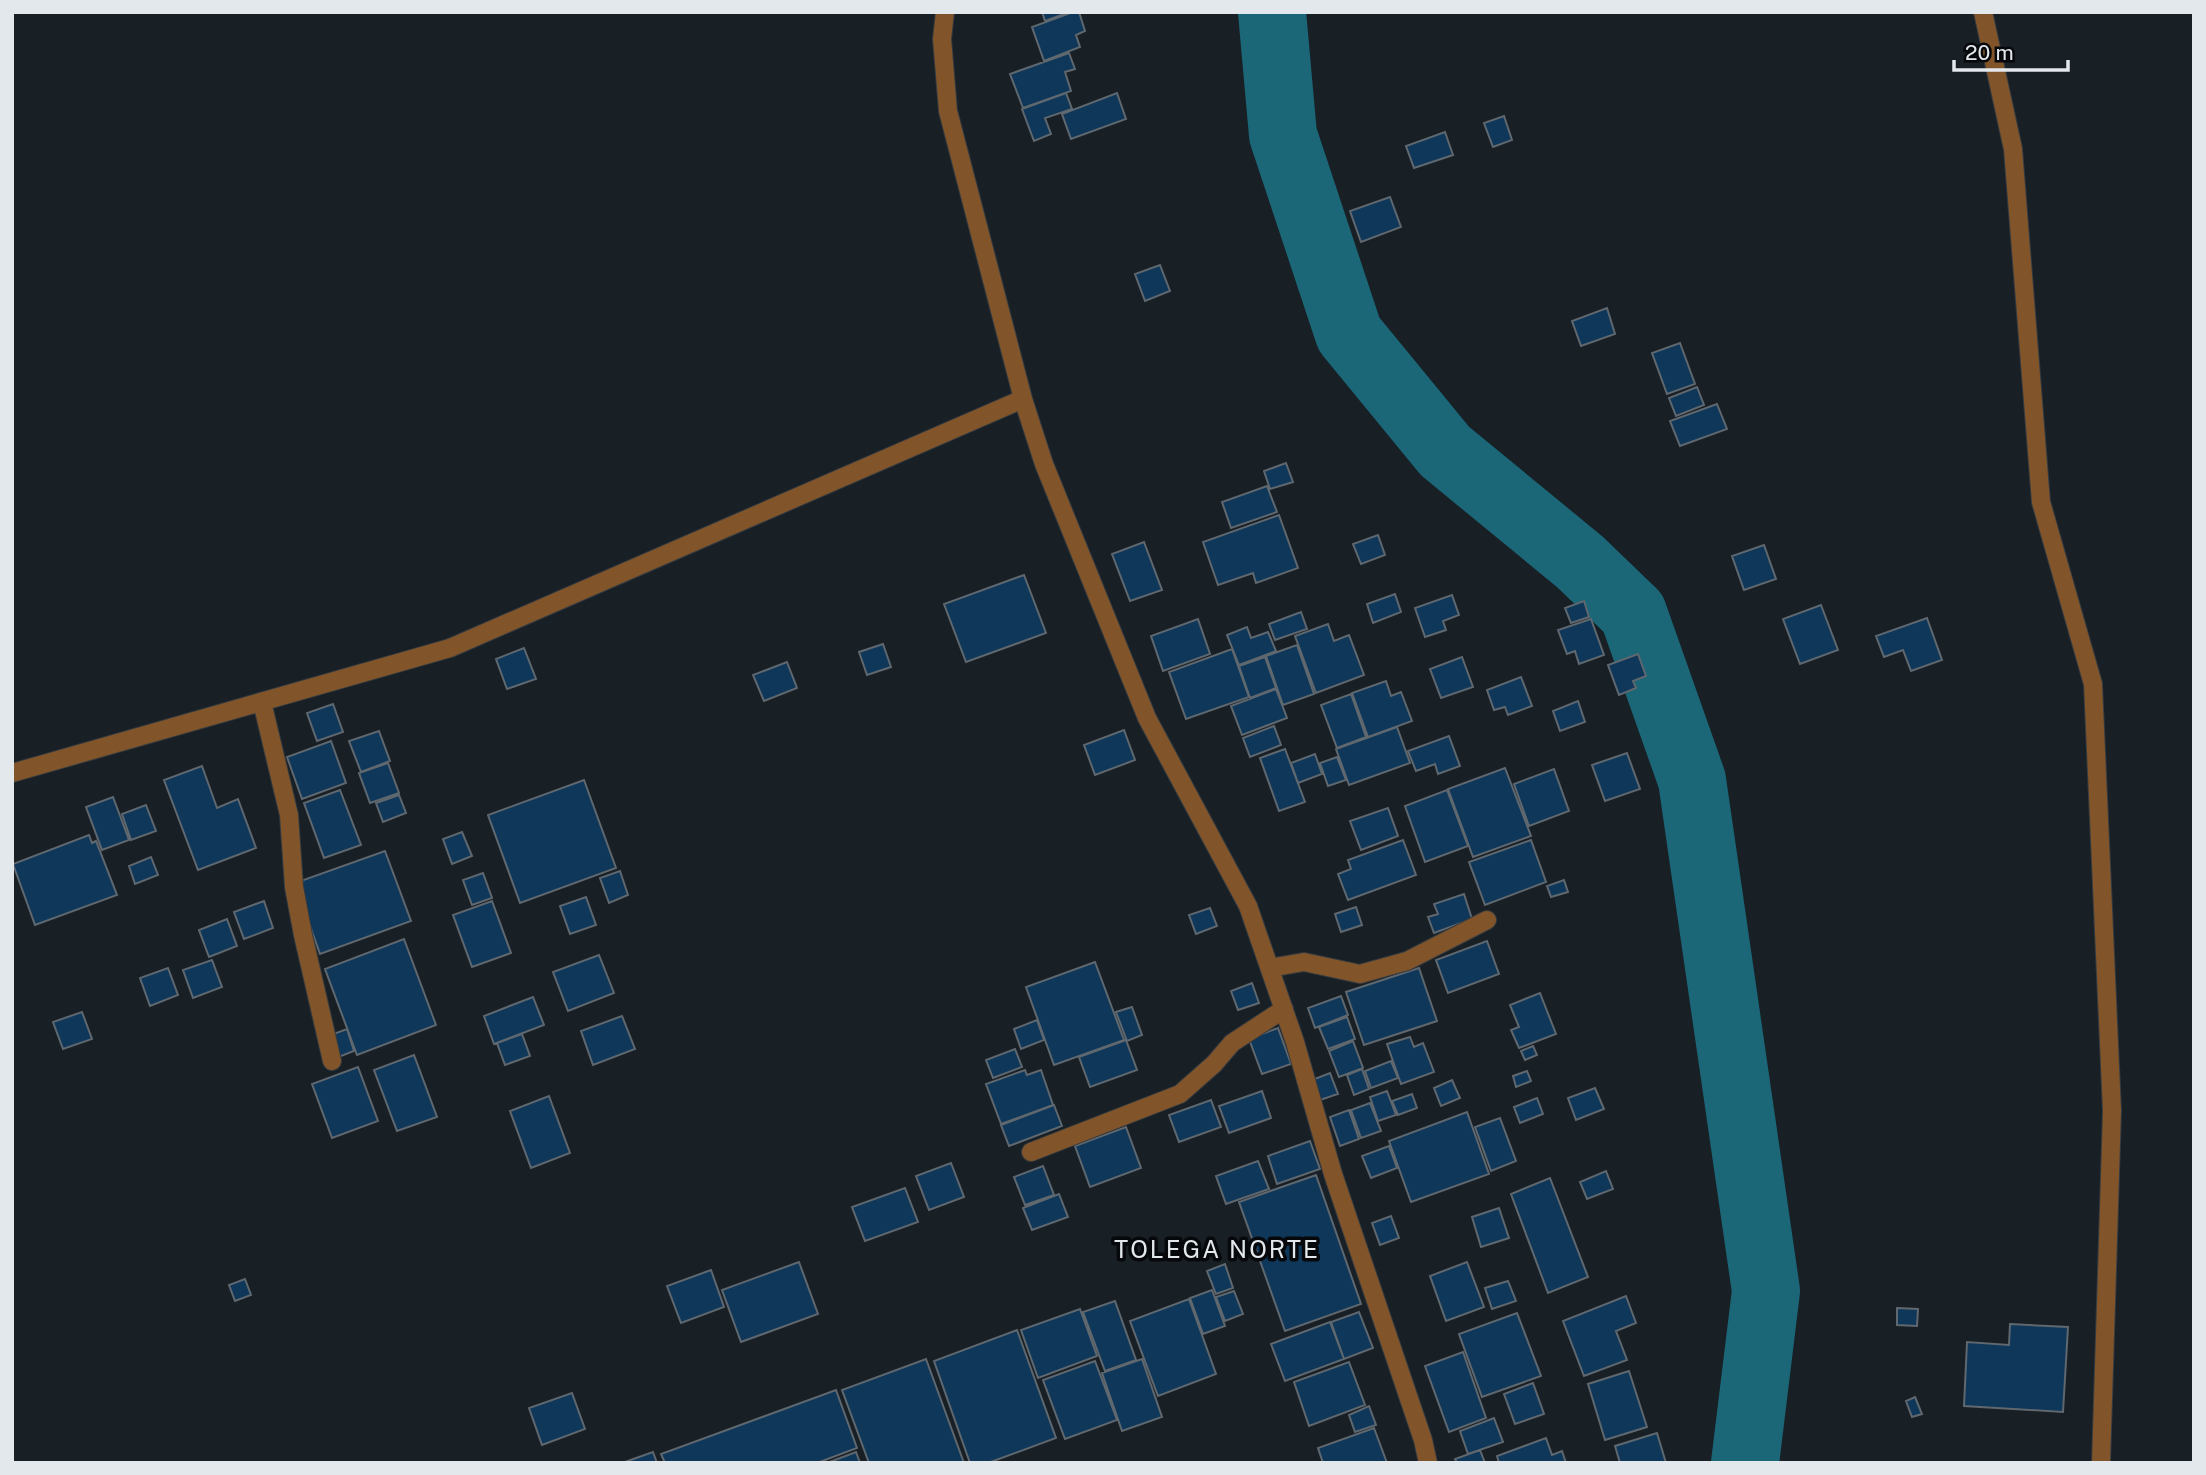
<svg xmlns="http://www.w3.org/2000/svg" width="2206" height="1475" font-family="'Public Sans',sans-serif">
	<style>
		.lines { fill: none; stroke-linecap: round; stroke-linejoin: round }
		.river { stroke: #1b6677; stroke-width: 68 }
		.building { fill: #0e3759; stroke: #5f676f; stroke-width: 2 }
		.minor-casing { stroke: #343b41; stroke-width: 20 }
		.minor { stroke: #815429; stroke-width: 18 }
		.labels { text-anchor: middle; stroke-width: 7; stroke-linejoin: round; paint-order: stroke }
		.quarter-label { font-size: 24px; letter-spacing: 2px; fill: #e3e8ed; stroke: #06080b }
	</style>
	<rect width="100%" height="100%" fill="#181f25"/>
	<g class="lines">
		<path class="river" d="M 1272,12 L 1283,135 L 1349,334 L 1445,451 L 1580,562 L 1633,613 L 1692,780 L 1766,1291 L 1745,1463"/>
	</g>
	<path class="building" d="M 1042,12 L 1070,12 L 1045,21 Z
		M 1073,12 L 1079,12 L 1085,31 L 1076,35 L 1080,47 L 1044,61 L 1032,27 Z
		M 1069,53 L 1075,69 L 1065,72 L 1071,91 L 1023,108 L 1010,74 Z
		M 1066,93 L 1072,109 L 1045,118 L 1051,134 L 1034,141 L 1022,109 Z
		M 1117,93 L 1126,119 L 1071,139 L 1062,114 Z
		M 1504,116 L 1512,140 L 1493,147 L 1484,123 Z
		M 1445,132 L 1453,155 L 1414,168 L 1406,146 Z
		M 1390,197 L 1401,227 L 1361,242 L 1350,211 Z
		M 1160,265 L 1170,291 L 1145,301 L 1135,274 Z
		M 1607,308 L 1615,334 L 1581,346 L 1572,321 Z
		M 1680,343 L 1695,384 L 1667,394 L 1652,353 Z
		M 1697,387 L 1704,405 L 1676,416 L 1669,398 Z
		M 1717,404 L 1727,429 L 1680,446 L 1670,421 Z
		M 1286,463 L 1293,482 L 1270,489 L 1264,471 Z
		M 1267,486 L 1277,512 L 1231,528 L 1222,502 Z
		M 1279,515 L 1298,568 L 1256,583 L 1253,573 L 1218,585 L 1203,542 Z
		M 1378,535 L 1385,555 L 1361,564 L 1353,544 Z
		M 1144,542 L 1162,590 L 1130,601 L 1112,554 Z
		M 1764,545 L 1776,579 L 1744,590 L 1732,556 Z
		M 1024,575 L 1046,633 L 966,662 L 944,604 Z
		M 1395,594 L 1401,612 L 1373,623 L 1367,604 Z
		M 1452,595 L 1459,615 L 1443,621 L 1446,630 L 1425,637 L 1415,608 Z
		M 1584,601 L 1589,617 L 1571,623 L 1565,608 Z
		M 1821,605 L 1838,650 L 1800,664 L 1783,619 Z
		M 1301,612 L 1307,629 L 1275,640 L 1269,624 Z
		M 1927,618 L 1942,660 L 1911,671 L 1903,650 L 1884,657 L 1876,636 Z
		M 1198,619 L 1210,654 L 1163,671 L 1151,636 Z
		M 1591,619 L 1604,655 L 1579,664 L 1575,651 L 1567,654 L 1558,630 Z
		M 1328,624 L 1334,641 L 1349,635 L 1364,675 L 1316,693 L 1295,636 Z
		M 1247,627 L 1251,638 L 1268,632 L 1276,651 L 1239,665 L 1227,635 Z
		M 883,644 L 891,667 L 867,675 L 859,652 Z
		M 1297,645 L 1314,694 L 1283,705 L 1266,656 Z
		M 524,648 L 536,679 L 507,689 L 496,659 Z
		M 1232,649 L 1249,697 L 1186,719 L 1169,672 Z
		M 1638,654 L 1646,676 L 1633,681 L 1636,688 L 1619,695 L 1608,665 Z
		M 1265,657 L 1276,688 L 1250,698 L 1239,666 Z
		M 1462,657 L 1473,687 L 1441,698 L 1430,669 Z
		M 787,662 L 797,688 L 764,701 L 753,675 Z
		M 1521,677 L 1532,706 L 1508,715 L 1505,707 L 1494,710 L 1487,690 Z
		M 1386,681 L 1391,696 L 1401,692 L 1412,721 L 1368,737 L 1352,693 Z
		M 1276,689 L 1287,718 L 1242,735 L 1231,706 Z
		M 1351,694 L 1366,737 L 1337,748 L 1321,705 Z
		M 1578,701 L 1585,722 L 1560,731 L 1553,711 Z
		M 333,704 L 343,732 L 317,741 L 307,713 Z
		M 1274,726 L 1281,745 L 1250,757 L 1243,738 Z
		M 1397,727 L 1410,763 L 1349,785 L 1336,749 Z
		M 1124,730 L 1135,760 L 1095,775 L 1084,745 Z
		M 379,731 L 390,761 L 361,772 L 349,741 Z
		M 1449,736 L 1460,766 L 1438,774 L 1435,764 L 1416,771 L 1408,751 Z
		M 331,741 L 346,783 L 302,799 L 287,757 Z
		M 1285,749 L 1305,802 L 1279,811 L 1260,758 Z
		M 1627,753 L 1640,789 L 1605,801 L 1592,765 Z
		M 1315,754 L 1322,774 L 1298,783 L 1291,763 Z
		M 1337,757 L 1346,780 L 1328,786 L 1320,763 Z
		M 388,763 L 399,793 L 370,803 L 359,773 Z
		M 202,766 L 217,808 L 238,799 L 256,848 L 198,870 L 164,780 Z
		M 1505,768 L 1531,836 L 1473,857 L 1448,789 Z
		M 1554,769 L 1569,811 L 1529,826 L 1514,784 Z
		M 584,780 L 616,868 L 520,903 L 488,815 Z
		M 340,790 L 361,845 L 324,858 L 304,803 Z
		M 1447,790 L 1468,846 L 1425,862 L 1405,806 Z
		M 399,795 L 406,813 L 383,822 L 376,803 Z
		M 113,797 L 129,840 L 102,850 L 86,807 Z
		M 146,805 L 156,831 L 131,840 L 122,814 Z
		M 1388,808 L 1398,836 L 1361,850 L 1350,821 Z
		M 462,832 L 472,856 L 452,864 L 443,839 Z
		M 89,835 L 92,843 L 96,841 L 117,895 L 35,925 L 13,864 Z
		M 1403,840 L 1416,875 L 1348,900 L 1338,874 L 1351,869 L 1348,860 Z
		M 1531,840 L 1546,882 L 1485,905 L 1469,862 Z
		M 385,851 L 411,921 L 320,954 L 295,883 Z
		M 151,857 L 158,875 L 135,884 L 129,866 Z
		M 620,871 L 628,895 L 609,903 L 600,878 Z
		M 483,873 L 492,898 L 472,905 L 463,880 Z
		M 1564,880 L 1568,892 L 1551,897 L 1547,886 Z
		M 1464,894 L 1472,919 L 1434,933 L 1428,917 L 1438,914 L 1434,904 Z
		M 586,897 L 596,925 L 570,934 L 560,906 Z
		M 264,901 L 273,928 L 244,939 L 234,912 Z
		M 492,901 L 511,953 L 472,967 L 453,915 Z
		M 1356,907 L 1362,925 L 1341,932 L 1335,914 Z
		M 1210,908 L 1217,926 L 1196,934 L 1189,915 Z
		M 227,919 L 237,946 L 209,957 L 199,930 Z
		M 404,939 L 436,1025 L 357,1055 L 325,969 Z
		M 1487,941 L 1499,974 L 1448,993 L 1436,960 Z
		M 599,955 L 614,993 L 568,1011 L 553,972 Z
		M 212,960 L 222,987 L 193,998 L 183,970 Z
		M 1095,962 L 1124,1040 L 1054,1065 L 1026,987 Z
		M 168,968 L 178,995 L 150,1006 L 140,978 Z
		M 1419,968 L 1437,1021 L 1364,1045 L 1346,992 Z
		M 1252,983 L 1259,1003 L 1238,1010 L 1231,991 Z
		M 1540,993 L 1556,1034 L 1519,1048 L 1511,1030 L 1519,1027 L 1510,1005 Z
		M 1341,996 L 1348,1015 L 1315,1028 L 1308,1008 Z
		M 533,997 L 544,1025 L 494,1044 L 484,1016 Z
		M 1132,1007 L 1142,1035 L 1127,1041 L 1116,1012 Z
		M 82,1012 L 92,1039 L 63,1049 L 53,1022 Z
		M 622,1016 L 635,1049 L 593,1065 L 581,1031 Z
		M 1347,1017 L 1355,1039 L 1328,1049 L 1319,1027 Z
		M 1037,1020 L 1044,1040 L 1021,1049 L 1014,1029 Z
		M 1278,1028 L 1291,1064 L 1262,1074 L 1249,1039 Z
		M 347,1029 L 354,1051 L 336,1058 L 328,1036 Z
		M 522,1034 L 530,1056 L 505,1065 L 497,1043 Z
		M 1410,1037 L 1414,1047 L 1423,1043 L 1434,1072 L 1401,1084 L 1387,1044 Z
		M 1126,1040 L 1137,1070 L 1090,1087 L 1079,1057 Z
		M 1353,1041 L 1363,1068 L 1339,1077 L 1329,1051 Z
		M 1533,1046 L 1537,1055 L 1525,1060 L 1521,1051 Z
		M 1015,1049 L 1022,1067 L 993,1078 L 986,1060 Z
		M 414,1055 L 437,1117 L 397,1131 L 374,1070 Z
		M 1391,1061 L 1398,1078 L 1371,1088 L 1365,1071 Z
		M 358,1067 L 378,1121 L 332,1138 L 312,1084 Z
		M 1362,1069 L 1369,1089 L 1354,1095 L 1347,1075 Z
		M 1025,1070 L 1027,1075 L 1041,1070 L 1053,1105 L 1001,1124 L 986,1084 Z
		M 1527,1071 L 1531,1081 L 1516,1087 L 1513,1076 Z
		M 1330,1073 L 1338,1094 L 1320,1100 L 1312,1080 Z
		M 1452,1080 L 1460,1098 L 1441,1106 L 1434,1088 Z
		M 1595,1088 L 1604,1109 L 1576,1120 L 1568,1098 Z
		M 1262,1091 L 1271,1118 L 1229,1133 L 1219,1106 Z
		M 1387,1091 L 1396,1115 L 1378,1121 L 1370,1097 Z
		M 1412,1094 L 1417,1108 L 1398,1115 L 1392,1101 Z
		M 549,1096 L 570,1153 L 531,1168 L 510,1111 Z
		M 1537,1098 L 1543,1114 L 1520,1123 L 1514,1107 Z
		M 1211,1100 L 1221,1127 L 1179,1142 L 1169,1115 Z
		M 1370,1103 L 1381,1131 L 1361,1138 L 1351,1110 Z
		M 1054,1105 L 1062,1126 L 1009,1146 L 1001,1125 Z
		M 1349,1110 L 1359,1139 L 1340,1146 L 1330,1117 Z
		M 1467,1112 L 1489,1174 L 1411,1202 L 1389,1141 Z
		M 1500,1118 L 1516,1161 L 1491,1171 L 1475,1127 Z
		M 1126,1127 L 1141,1168 L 1090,1187 L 1075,1146 Z
		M 1310,1141 L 1320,1169 L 1277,1184 L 1268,1156 Z
		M 1389,1146 L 1397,1168 L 1371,1178 L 1362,1156 Z
		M 1258,1161 L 1269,1189 L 1226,1204 L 1216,1176 Z
		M 951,1163 L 964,1197 L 929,1210 L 916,1176 Z
		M 1043,1166 L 1054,1195 L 1025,1205 L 1014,1177 Z
		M 1606,1171 L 1613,1189 L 1587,1199 L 1580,1182 Z
		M 1316,1175 L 1361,1304 L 1285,1331 L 1239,1202 Z
		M 1550,1178 L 1588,1277 L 1548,1293 L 1511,1194 Z
		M 905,1188 L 918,1222 L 865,1241 L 852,1207 Z
		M 1059,1194 L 1068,1217 L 1032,1230 L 1023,1208 Z
		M 1499,1208 L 1509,1238 L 1481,1247 L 1472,1217 Z
		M 1391,1216 L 1399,1238 L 1380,1245 L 1372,1223 Z
		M 799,1262 L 818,1314 L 741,1342 L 722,1290 Z
		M 1467,1262 L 1484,1307 L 1446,1321 L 1430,1276 Z
		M 1225,1264 L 1233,1288 L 1216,1294 L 1207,1271 Z
		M 711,1270 L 724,1307 L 681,1323 L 667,1286 Z
		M 245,1279 L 251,1295 L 235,1301 L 229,1285 Z
		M 1508,1281 L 1516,1301 L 1492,1309 L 1485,1288 Z
		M 1212,1290 L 1225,1326 L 1203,1334 L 1190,1298 Z
		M 1234,1291 L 1243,1314 L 1225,1321 L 1216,1297 Z
		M 1626,1296 L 1636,1323 L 1616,1331 L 1627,1360 L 1584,1376 L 1563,1321 Z
		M 1189,1299 L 1216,1374 L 1158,1396 L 1130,1321 Z
		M 1115,1301 L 1136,1360 L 1105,1371 L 1083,1312 Z
		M 1897,1308 L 1918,1309 L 1917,1326 L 1897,1325 Z
		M 1080,1309 L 1097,1356 L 1038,1378 L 1021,1330 Z
		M 1359,1312 L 1373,1348 L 1344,1359 L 1331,1322 Z
		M 1517,1313 L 1541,1376 L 1482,1397 L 1459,1334 Z
		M 1330,1322 L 1344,1359 L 1285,1381 L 1271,1344 Z
		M 2010,1324 L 2068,1327 L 2063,1412 L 1964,1406 L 1967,1342 L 2009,1345 Z
		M 1017,1330 L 1056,1438 L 988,1463 L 970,1463 L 934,1361 Z
		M 1463,1352 L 1486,1418 L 1449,1432 L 1425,1366 Z
		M 926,1359 L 964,1463 L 869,1463 L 842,1390 Z
		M 1142,1359 L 1162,1417 L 1122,1431 L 1102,1373 Z
		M 1095,1361 L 1117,1420 L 1065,1439 L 1043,1380 Z
		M 1349,1362 L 1365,1405 L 1309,1426 L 1294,1382 Z
		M 1629,1371 L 1647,1427 L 1605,1440 L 1588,1384 Z
		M 1533,1383 L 1544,1414 L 1515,1424 L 1504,1394 Z
		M 836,1390 L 857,1448 L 817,1463 L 665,1463 L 661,1454 Z
		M 572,1393 L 585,1429 L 542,1445 L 529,1408 Z
		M 1915,1397 L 1922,1414 L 1912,1417 L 1906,1401 Z
		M 1369,1406 L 1376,1425 L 1355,1432 L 1349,1415 Z
		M 1494,1418 L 1503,1442 L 1468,1454 L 1460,1431 Z
		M 1374,1428 L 1387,1463 L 1323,1463 L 1318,1448 Z
		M 1657,1433 L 1666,1463 L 1620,1463 L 1615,1446 Z
		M 1546,1438 L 1552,1455 L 1562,1451 L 1566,1463 L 1499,1463 L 1497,1456 Z
		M 1480,1450 L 1485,1463 L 1457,1463 L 1455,1459 Z
		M 653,1452 L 657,1463 L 622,1463 Z
		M 856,1452 L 860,1463 L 827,1463 Z"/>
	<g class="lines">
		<g class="minor-casing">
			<path id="minor" d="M 945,12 L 942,39 L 948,111 L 1023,399 L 1044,464 L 1147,718 L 1248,906 L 1295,1042 L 1333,1174 L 1423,1440 L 1428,1463
				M 1983,12 L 2013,149 L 2041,502 L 2093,684 L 2112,1111 L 2101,1463
				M 262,702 L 289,815 L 294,887 L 303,935 L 332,1061
				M 12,773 L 450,648 L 1023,399
				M 1270,968 L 1304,962 L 1360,974 L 1407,961 L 1487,920
				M 1031,1152 L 1180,1094 L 1214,1064 L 1232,1043 L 1284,1009"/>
		</g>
		<use href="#minor" class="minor"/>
	</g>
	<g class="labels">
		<g class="quarter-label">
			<text x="1217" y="1258">TOLEGA NORTE</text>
		</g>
	</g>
	<rect width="2206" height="1475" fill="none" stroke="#e3e8ed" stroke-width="28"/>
	<path d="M1954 60v10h114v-10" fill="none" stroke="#e3e8ed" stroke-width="3.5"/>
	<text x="1965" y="60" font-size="21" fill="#e3e8ed" stroke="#06080b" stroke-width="5" paint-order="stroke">20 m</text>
</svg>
